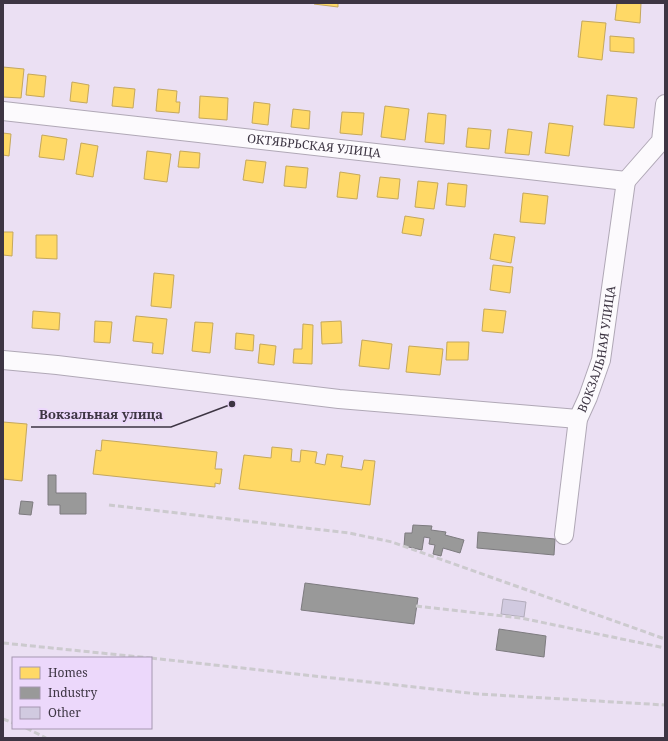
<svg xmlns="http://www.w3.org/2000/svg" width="668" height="741" font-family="'Noto Serif',serif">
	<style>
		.homes { fill: #ffd966; stroke: #c5a85c }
		.industry { fill: #999; stroke: #7d7b7f }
		.building { fill: #d1cae0; stroke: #b1abba }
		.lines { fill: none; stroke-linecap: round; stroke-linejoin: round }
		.minor-casing { stroke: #b0a8b6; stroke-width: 20 }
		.minor { stroke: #fcfafd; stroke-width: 18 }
		.rail { stroke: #cccace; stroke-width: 3; stroke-dasharray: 6 3; stroke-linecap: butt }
		.labels { text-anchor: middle; stroke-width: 4; stroke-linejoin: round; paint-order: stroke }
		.street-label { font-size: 12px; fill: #3d3543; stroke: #ecd8fb }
		.leader { fill: none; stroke: #3d3543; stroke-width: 1.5 }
		.callout-dot { fill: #3d3543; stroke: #ecd8fb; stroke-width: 1.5 }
		.callout-label { font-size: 13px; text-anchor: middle; font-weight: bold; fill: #3d3543; stroke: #ecd8fb; stroke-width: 4; stroke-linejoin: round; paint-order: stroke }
	</style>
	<rect width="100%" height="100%" fill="#ebe0f3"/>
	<path class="homes" d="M 314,3 L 338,3 L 338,7 L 314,4 Z
		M 617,3 L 641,3 L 640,23 L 615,20 Z
		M 582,21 L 606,23 L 602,60 L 578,57 Z
		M 610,36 L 634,38 L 634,53 L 610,51 Z
		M 3,67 L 24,69 L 21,98 L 3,97 Z
		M 28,74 L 46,76 L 44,97 L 26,95 Z
		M 72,82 L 89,85 L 87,103 L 70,101 Z
		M 114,87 L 135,89 L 133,108 L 112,106 Z
		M 158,89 L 177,91 L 176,102 L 180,102 L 179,113 L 156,111 Z
		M 607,95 L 637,98 L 634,128 L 604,125 Z
		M 200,96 L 228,98 L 227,120 L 199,118 Z
		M 254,102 L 270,104 L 268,125 L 252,123 Z
		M 385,106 L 409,109 L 405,140 L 381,137 Z
		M 293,109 L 310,111 L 309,129 L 291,127 Z
		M 342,112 L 364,113 L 362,135 L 340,133 Z
		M 428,113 L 446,115 L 444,144 L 425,142 Z
		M 549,123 L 573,126 L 569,156 L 545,153 Z
		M 468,128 L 491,130 L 489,149 L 466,147 Z
		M 508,129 L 532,132 L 529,155 L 505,153 Z
		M 3,133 L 11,134 L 9,156 L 3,155 Z
		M 42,135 L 67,139 L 64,160 L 39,157 Z
		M 81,143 L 98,146 L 93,177 L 76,174 Z
		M 147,151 L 171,154 L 167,182 L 144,179 Z
		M 180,151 L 200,153 L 199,168 L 178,167 Z
		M 246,160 L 266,162 L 263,183 L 243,180 Z
		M 286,166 L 308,168 L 306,188 L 284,186 Z
		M 340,172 L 360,175 L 357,199 L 337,197 Z
		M 380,177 L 400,179 L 398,199 L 377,197 Z
		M 418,181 L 438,183 L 434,209 L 415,207 Z
		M 448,183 L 467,185 L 465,207 L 446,205 Z
		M 523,193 L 548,196 L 545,224 L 520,222 Z
		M 405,216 L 424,219 L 421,236 L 402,233 Z
		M 3,232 L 13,232 L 12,256 L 3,255 Z
		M 494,234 L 515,237 L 511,263 L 490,259 Z
		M 36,235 L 57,235 L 57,259 L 36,258 Z
		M 493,265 L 513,267 L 510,293 L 490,290 Z
		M 154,273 L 174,275 L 171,308 L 151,306 Z
		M 484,309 L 506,311 L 503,333 L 482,331 Z
		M 33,311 L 60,313 L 59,330 L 32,328 Z
		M 136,316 L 167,319 L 163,354 L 152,353 L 153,343 L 133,341 Z
		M 95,321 L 112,322 L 110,343 L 94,342 Z
		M 341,321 L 342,343 L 322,344 L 321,322 Z
		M 195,322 L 213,323 L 210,353 L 192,351 Z
		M 303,324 L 313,325 L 312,364 L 293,363 L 294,349 L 302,349 Z
		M 236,333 L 254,335 L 253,351 L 235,349 Z
		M 362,340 L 392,344 L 389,369 L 359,366 Z
		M 447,342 L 469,342 L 468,360 L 446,360 Z
		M 260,344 L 276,346 L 274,365 L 258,363 Z
		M 409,346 L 443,349 L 440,375 L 406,372 Z
		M 3,422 L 27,424 L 22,481 L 3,479 Z
		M 102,440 L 217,452 L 215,469 L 222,469 L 220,484 L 215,483 L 215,487 L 93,474 L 96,450 L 101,451 Z
		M 272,447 L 292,449 L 291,461 L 300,462 L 301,450 L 317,452 L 315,463 L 325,465 L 327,454 L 343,456 L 341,467 L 362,470 L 364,460 L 375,461 L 370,505 L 239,489 L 244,455 L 271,458 Z"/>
	<path class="industry" d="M 48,475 L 56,475 L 56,493 L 86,493 L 86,514 L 60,514 L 60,505 L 48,505 Z
		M 21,501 L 33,502 L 31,515 L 19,514 Z
		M 413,525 L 432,526 L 431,530 L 446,532 L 445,535 L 464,540 L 460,553 L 443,548 L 441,556 L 433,554 L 435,545 L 429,544 L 430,538 L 424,537 L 422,550 L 404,546 L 405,533 L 412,533 Z
		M 478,532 L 555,539 L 554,555 L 477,548 Z
		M 305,583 L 418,598 L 414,624 L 301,610 Z
		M 499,629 L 546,636 L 544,657 L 496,650 Z"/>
	<path class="building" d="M 503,599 L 526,602 L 524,617 L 501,614 Z"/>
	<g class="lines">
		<g class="minor-casing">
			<g id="minor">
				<path id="s1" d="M 3,111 L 626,181"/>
				<path d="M 626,181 L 661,141 L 665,104"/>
				<path d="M 3,360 L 57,365 L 339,399 L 578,419"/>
				<path id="s2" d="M 564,535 L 578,419 L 588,397 L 601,360 L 626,181"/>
			</g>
		</g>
		<use href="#minor" class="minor"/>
		<path class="rail" d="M 109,505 L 349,533 L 392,542 L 665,639
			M 416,606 L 521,618 L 665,648
			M 3,643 L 150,658
			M 151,658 L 478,694 L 665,705
			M 3,719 L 13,723
			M 26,728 L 46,738"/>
	</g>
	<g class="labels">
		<g class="street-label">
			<text dy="4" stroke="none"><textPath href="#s1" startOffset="313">ОКТЯБРЬСКАЯ УЛИЦА</textPath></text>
			<text dy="4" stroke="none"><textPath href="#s2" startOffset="190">ВОКЗАЛЬНАЯ УЛИЦА</textPath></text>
		</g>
	</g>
	<path class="leader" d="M232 404L171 427H31"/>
	<circle class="callout-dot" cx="232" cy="404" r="4"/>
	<g class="callout-label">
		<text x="101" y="419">Вокзальная улица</text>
	</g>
	<rect width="668" height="741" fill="none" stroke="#3d3543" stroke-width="8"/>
	<rect x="12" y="657" width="140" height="72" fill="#ecd8fb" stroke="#a697b1"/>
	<rect x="20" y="667" width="20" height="12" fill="#ffd966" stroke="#a697b1"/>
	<text x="48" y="677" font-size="12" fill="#3d3543">Homes</text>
	<rect x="20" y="687" width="20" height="12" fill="#999999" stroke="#a697b1"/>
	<text x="48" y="697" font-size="12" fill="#3d3543">Industry</text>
	<rect x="20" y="707" width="20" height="12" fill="#d1cae0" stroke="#a697b1"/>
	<text x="48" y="717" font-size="12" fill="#3d3543">Other</text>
</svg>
